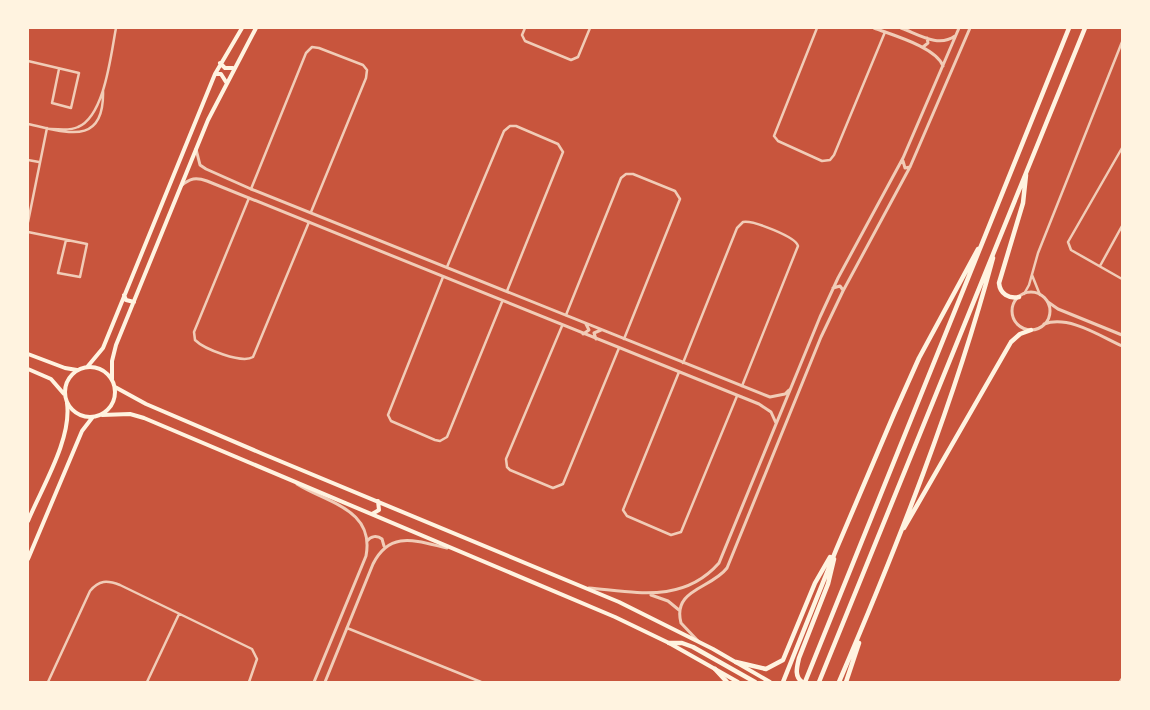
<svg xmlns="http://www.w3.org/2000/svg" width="1150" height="710" font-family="'Alegreya Sans',sans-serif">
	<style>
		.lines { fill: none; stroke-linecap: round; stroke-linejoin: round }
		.minor { stroke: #f1ccb7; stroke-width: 2.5 }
		.tertiary { stroke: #f1ccb7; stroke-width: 3 }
		.secondary { stroke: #fff3e0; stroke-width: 4 }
		.primary { stroke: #fff3e0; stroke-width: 4 }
		.motorway { stroke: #fff3e0; stroke-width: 4.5 }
	</style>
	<rect width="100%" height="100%" fill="#c8553d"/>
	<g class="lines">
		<path class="minor" d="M 525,28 L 522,35 L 525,41 L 571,60 L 578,57 L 590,28
			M 817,28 L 774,136 L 778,141 L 822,161 L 830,160 L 834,155 L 885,32
			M 28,61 L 79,73 L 71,108 L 52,103 L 59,69
			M 28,124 C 63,131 105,149 103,90
			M 51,129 C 60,129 70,131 78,127 C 105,116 111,53 116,28
			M 1122,148 L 1068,242 L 1071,250 L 1122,279
			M 28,160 L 39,162
			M 251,189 L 306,53 L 312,47 L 319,48 L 363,65 L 367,70 L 366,78 L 311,212
			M 249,198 L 194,332 L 195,340 C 204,349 242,364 253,357 L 309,222
			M 28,222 L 47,128
			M 28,232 L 87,244 L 80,277 L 58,273 L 66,240
			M 1100,266 L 1122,226
			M 447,267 L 504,131 L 510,126 L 516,126 L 558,144 L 563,152 L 507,291
			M 1032,275 L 1040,295
			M 443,277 L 388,415 L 391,421 L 435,440 L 440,441 L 447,437 L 502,302
			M 1024,294 L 1029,285 L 1038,253 L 1122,42
			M 566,315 L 621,178 L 626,174 L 633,174 L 675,191 L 680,199 L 624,339
			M 562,326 L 506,459 L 507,467 L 510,470 L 553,488 L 563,484 L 619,348
			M 683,363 L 737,228 L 743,222 C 753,220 796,237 798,246 L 742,386
			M 679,372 L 623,510 L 627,516 L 671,535 L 681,532 L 737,396
			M 347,628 L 481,682
			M 48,682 L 90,591 C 99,580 107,580 120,585 L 252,649 L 257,659 L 249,682
			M 147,682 L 179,614"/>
		<path class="tertiary" d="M 874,28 C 892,35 936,47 943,66
			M 901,28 C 918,34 938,48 955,36
			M 923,47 L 928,43 L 927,38
			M 196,149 L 200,165 L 206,169 L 251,189 L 770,397 L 785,394 L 789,390
			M 903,161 L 905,168 L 910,167
			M 181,186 C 190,178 196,177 207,181 L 759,404 L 771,412 L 776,423
			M 833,288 L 840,286 L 843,290
			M1012 311a19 19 0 1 1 38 0a19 19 0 1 1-38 0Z
			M 1048,302 L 1058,309 L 1122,335
			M 1044,324 C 1069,315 1100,336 1122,346
			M 583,334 L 589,330 L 586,324
			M 596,339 L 594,333 L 601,330
			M 297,484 C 327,503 375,509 366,556 L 314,682
			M 367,541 C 371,536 377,535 382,539 L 384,546
			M 589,588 C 635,592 683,604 719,563 L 820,317 L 838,278 L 903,158 L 959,28
			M 651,595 L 668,601 L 679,610
			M 698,641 L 681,623 C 672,589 711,589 727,568 L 821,337 L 843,291 L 910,167 L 970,28
			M 325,682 L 373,564 C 390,530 416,541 447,548
			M 1120,682 L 1122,679"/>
		<path class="secondary" d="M 220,63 L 225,68 L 233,68
			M 215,74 L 221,74 L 226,82
			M 124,295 L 126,300 L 134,302
			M 88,366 L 103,348 L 215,74 L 242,28
			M 112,379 L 112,361 L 116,345 L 208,120 L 256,28
			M 28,521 C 42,487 72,439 67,403
			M 28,559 L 82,431 L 92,418"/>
		<path class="primary" d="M 28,354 L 65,368 L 77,370
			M65 392a25 25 0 1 1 50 0a25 25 0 1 1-50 0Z
			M 28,369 L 51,379 L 64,394
			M 115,387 L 146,404 L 263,454 L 619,602 L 713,649 L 770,682
			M 102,415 L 130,414 L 144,418 L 615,617 L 669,643 L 738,682
			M 372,514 L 379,510 L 378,501"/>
		<path class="motorway" d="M 1019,297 C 1009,299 1000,294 999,283 L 1023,203 L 1026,175
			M 904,528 L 1011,342 L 1020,334 L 1031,330
			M 669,643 L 682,643 L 693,647 L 755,682
			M 736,662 L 766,669 L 783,660 L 815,583 L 830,557
			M 715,669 L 727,682
			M 783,682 L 836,550 L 894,414 L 919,358 L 978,249
			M 802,682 C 794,676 797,667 799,658 L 828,584 L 834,559
			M 805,682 L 1069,28
			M 819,682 L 1085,28
			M 839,682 C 898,544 954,403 993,258
			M 846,682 L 859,643"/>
	</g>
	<rect width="1150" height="710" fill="none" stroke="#fff3e0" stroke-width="58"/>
</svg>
